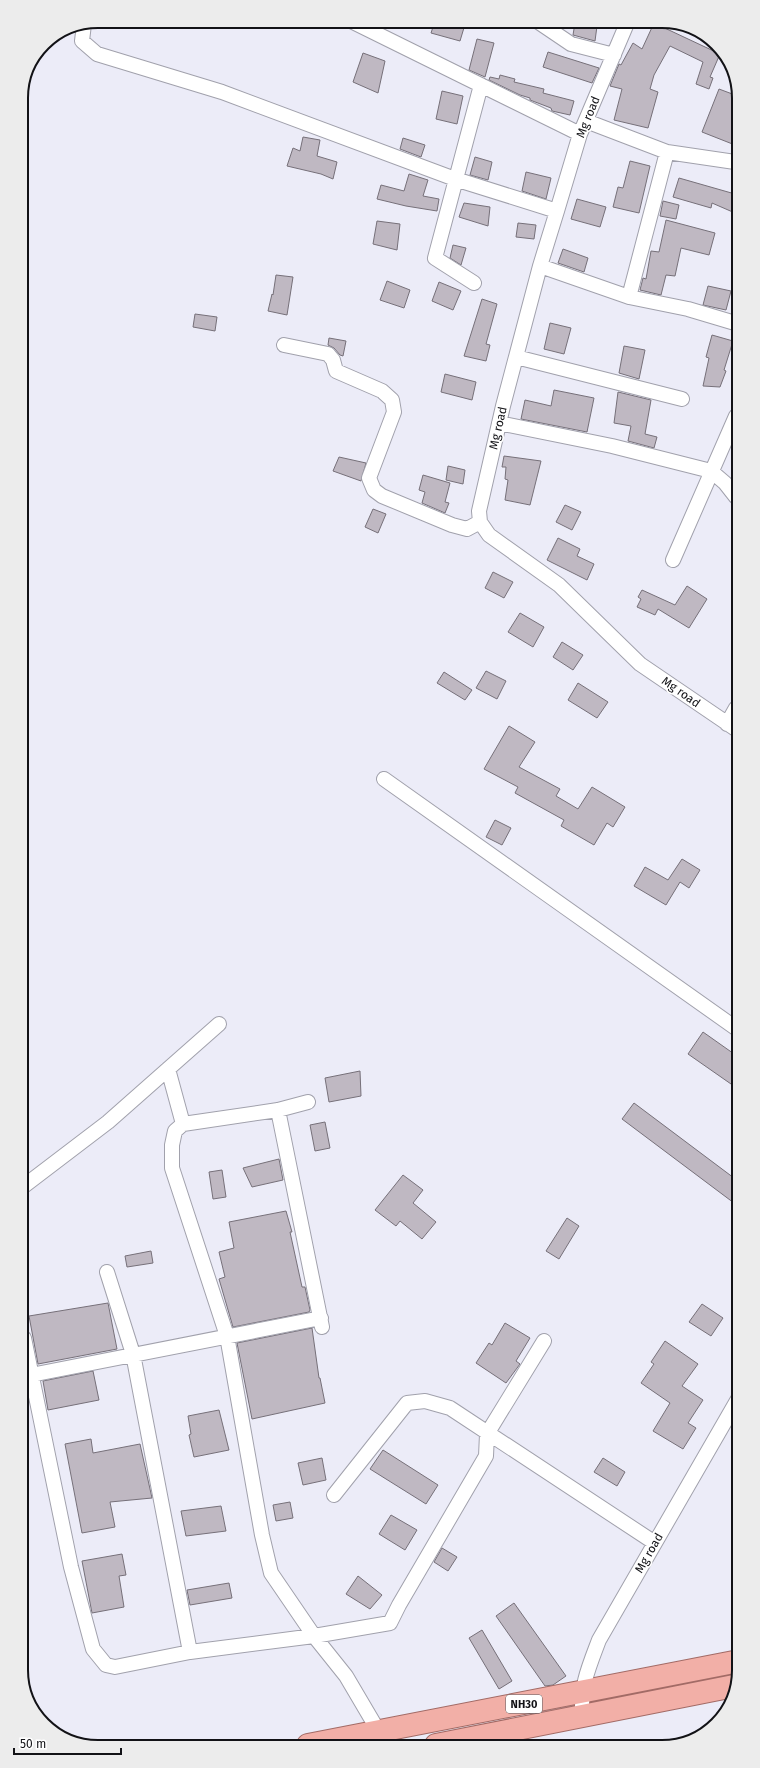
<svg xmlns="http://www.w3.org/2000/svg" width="760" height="1768" font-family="'Fira Sans',sans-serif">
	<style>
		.building { fill: #bfb8c2; stroke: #767079 }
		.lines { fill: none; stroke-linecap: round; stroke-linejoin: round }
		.minor-casing { stroke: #a1a1ac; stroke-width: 16 }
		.trunk-casing { stroke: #a26b66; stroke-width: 24 }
		.minor { stroke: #fff; stroke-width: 14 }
		.trunk { stroke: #f2afa7; stroke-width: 22 }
		.labels { text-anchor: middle; stroke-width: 3.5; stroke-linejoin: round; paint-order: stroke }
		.shield { fill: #fff; stroke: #59595c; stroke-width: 1 }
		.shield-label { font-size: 11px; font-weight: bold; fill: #121216 }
		.street-label { font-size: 12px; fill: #121216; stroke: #fff }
		.rim { fill: none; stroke: #121216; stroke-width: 2 }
	</style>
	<rect width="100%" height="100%" fill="#ececf8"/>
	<path class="building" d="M 435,21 L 466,21 L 460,41 L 431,33 Z
		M 575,23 L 597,26 L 595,41 L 573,35 Z
		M 654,23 L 720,54 L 710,77 L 713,78 L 709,89 L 696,84 L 703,62 L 670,46 L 654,75 L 650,89 L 658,92 L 648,128 L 614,120 L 622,89 L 610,86 L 619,64 L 621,65 L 633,43 L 642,49 Z
		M 477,39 L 494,43 L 485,77 L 469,70 Z
		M 548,52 L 599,68 L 592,83 L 543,67 Z
		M 363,53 L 385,61 L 378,93 L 353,82 Z
		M 500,75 L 515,79 L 514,82 L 544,89 L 543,93 L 574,101 L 570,115 L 552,111 L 551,108 L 530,100 L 530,98 L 520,95 L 489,80 L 490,77 L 499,79 Z
		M 719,89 L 735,95 L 735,145 L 702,132 Z
		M 442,91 L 463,96 L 457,124 L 436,119 Z
		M 303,137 L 320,140 L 317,156 L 337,162 L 333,179 L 321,174 L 287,166 L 293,148 L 300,151 Z
		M 403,138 L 425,145 L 421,157 L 400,149 Z
		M 475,157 L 492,162 L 488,180 L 470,175 Z
		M 630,161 L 650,166 L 639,213 L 613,207 L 618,187 L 623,188 Z
		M 526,172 L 551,178 L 546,199 L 522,191 Z
		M 409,174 L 428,180 L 423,196 L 439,199 L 437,211 L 406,206 L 377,199 L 381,185 L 404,191 Z
		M 679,178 L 735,194 L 735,213 L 712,203 L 711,208 L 673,197 Z
		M 577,199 L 606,207 L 600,227 L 571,219 Z
		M 663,201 L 679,205 L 676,219 L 660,216 Z
		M 464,203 L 490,207 L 488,226 L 459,217 Z
		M 666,220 L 715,233 L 709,255 L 681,248 L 675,276 L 666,275 L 661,295 L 640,290 L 643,278 L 646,279 L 651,251 L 659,252 Z
		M 377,221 L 400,224 L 397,250 L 373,244 Z
		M 518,223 L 536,225 L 534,239 L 516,237 Z
		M 453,245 L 466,248 L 461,265 L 450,258 Z
		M 563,249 L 588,258 L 584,272 L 558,263 Z
		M 276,275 L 293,277 L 287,315 L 268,311 L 272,294 L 273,295 Z
		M 387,281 L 410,290 L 404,308 L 380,300 Z
		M 439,282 L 461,291 L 453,310 L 432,301 Z
		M 708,286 L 731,291 L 726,310 L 703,305 Z
		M 482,299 L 497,304 L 486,344 L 490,345 L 486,361 L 464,356 Z
		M 195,314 L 217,317 L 215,331 L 193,327 Z
		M 550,323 L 571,328 L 564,354 L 544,349 Z
		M 712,335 L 733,341 L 724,370 L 726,371 L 720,387 L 703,386 L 709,358 L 706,357 Z
		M 329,338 L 346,341 L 343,356 L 340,355 L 334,348 L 328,345 Z
		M 624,346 L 645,350 L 639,379 L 619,373 Z
		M 445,374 L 476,382 L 472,400 L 441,392 Z
		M 554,390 L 594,398 L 587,432 L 521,419 L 525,400 L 551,406 Z
		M 618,392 L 651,400 L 645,434 L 657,437 L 654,448 L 628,441 L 631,426 L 614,423 Z
		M 504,456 L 541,461 L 530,505 L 505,500 L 508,480 L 505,479 L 506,467 L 502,467 Z
		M 339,457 L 366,463 L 361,481 L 333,471 Z
		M 448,466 L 465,470 L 463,484 L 446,480 Z
		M 423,475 L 450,483 L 445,502 L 449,503 L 445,513 L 422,503 L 425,492 L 419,490 Z
		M 565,505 L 581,512 L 572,530 L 556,522 Z
		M 373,509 L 386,514 L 378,533 L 365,527 Z
		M 558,538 L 580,549 L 577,556 L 594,564 L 587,580 L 547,560 Z
		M 493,572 L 513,582 L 504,598 L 485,588 Z
		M 687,586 L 707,599 L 689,628 L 658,609 L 655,615 L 637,607 L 641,599 L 638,597 L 642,590 L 675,605 Z
		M 520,613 L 544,627 L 533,647 L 508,632 Z
		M 562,642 L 583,655 L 573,670 L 553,657 Z
		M 486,671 L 506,681 L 497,699 L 476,688 Z
		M 444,672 L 472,690 L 465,700 L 437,683 Z
		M 578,683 L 608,702 L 597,718 L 568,700 Z
		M 509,726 L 535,742 L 519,767 L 560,789 L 556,796 L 578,809 L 592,787 L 625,807 L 613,827 L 607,823 L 594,845 L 561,826 L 564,820 L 515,793 L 518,787 L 484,769 Z
		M 495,820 L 511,828 L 502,845 L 486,837 Z
		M 682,859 L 700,870 L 689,888 L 680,882 L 666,905 L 634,886 L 645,867 L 668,880 Z
		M 703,1032 L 737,1056 L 737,1074 L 731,1084 L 688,1054 Z
		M 360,1071 L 361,1096 L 329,1102 L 325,1078 Z
		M 634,1103 L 738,1181 L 738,1206 L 622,1119 Z
		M 325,1122 L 330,1148 L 315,1151 L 310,1125 Z
		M 279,1159 L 283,1180 L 252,1187 L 243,1168 Z
		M 222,1170 L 226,1197 L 213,1199 L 209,1172 Z
		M 403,1175 L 423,1190 L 413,1203 L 436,1222 L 422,1239 L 400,1221 L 396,1226 L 375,1210 Z
		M 286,1211 L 292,1232 L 290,1232 L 302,1287 L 305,1287 L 310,1310 L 309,1312 L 233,1327 L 219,1279 L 225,1277 L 219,1252 L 234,1248 L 229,1222 Z
		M 567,1218 L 579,1226 L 559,1259 L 546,1251 Z
		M 151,1251 L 153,1263 L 127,1267 L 125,1256 Z
		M 108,1303 L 117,1349 L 38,1364 L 29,1316 Z
		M 702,1304 L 723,1318 L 711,1336 L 689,1322 Z
		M 505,1323 L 530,1338 L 516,1361 L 520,1364 L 506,1383 L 476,1363 L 489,1343 L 492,1345 Z
		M 312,1328 L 319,1378 L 320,1378 L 325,1403 L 252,1419 L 237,1343 Z
		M 665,1341 L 698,1364 L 682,1386 L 703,1400 L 688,1423 L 696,1428 L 683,1449 L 653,1431 L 670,1403 L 641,1383 L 654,1364 L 651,1362 Z
		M 93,1371 L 99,1400 L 48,1410 L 43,1381 Z
		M 219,1410 L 229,1450 L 194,1457 L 189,1435 L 191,1434 L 188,1416 Z
		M 91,1439 L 93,1453 L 140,1444 L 152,1498 L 110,1502 L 115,1527 L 82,1533 L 65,1444 Z
		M 383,1450 L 438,1485 L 426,1504 L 370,1469 Z
		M 322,1458 L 326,1480 L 303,1485 L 298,1463 Z
		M 603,1458 L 625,1472 L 617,1486 L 594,1472 Z
		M 290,1502 L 293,1518 L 276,1521 L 273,1505 Z
		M 221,1506 L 226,1531 L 186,1536 L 181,1511 Z
		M 391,1515 L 417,1530 L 405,1550 L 379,1534 Z
		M 442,1548 L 457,1557 L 448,1571 L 434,1562 Z
		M 122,1554 L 126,1575 L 119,1576 L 124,1607 L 92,1613 L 82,1561 Z
		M 358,1576 L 382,1595 L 370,1609 L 346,1594 Z
		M 229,1583 L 232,1598 L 190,1605 L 187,1590 Z
		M 514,1603 L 566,1676 L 553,1685 L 545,1686 L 496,1616 Z
		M 482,1630 L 512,1681 L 499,1689 L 469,1638 Z"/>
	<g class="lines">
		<g class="minor-casing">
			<path id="minor" d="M 351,21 L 580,134
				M 537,21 L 571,44 L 614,55
				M 628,21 L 580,134 L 557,211 L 540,266 L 503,406 L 479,511 L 480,522 L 489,535 L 559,585 L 640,664 L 737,730
				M 84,24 L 82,41 L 97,54 L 222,92 L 455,179 L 557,211
				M 586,121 L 667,152 L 735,162
				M 540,266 L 629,297 L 688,309 L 735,323
				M 474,283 L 435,258 L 481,85
				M 629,297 L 667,152
				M 284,345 L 328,354 L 333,360 L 336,371 L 382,391 L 392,400 L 394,412 L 369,478 L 374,490 L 382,496 L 452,525 L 467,529 L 480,522
				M 516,357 L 682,399
				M 499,423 L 612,446 L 711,471 L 725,483 L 736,497
				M 673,560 L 736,416
				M 727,724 L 736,708
				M 384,779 L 737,1029
				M 168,1069 L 183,1124 L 175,1131 L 172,1145 L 172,1168 L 227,1336 L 262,1535 L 271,1573 L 314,1636 L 346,1676 L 379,1732
				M 278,1110 L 322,1327
				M 183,1124 L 278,1110 L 308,1102
				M 24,1186 L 108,1122 L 219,1024
				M 107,1272 L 133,1354 L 190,1652
				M 24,1338 L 71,1567 L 93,1649 L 106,1665 L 115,1667 L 190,1652 L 314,1636 L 390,1623 L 399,1605 L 486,1456 L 487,1434 L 544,1341
				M 31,1375 L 321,1318
				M 334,1495 L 407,1403 L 425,1401 L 450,1408 L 655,1543
				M 582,1716 C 581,1684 588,1669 599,1640 L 738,1399"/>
		</g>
		<g class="trunk-casing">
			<path id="trunk" d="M 308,1745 L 739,1661
				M 436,1745 L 734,1686"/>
		</g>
		<use href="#minor" class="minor"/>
		<use href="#trunk" class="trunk"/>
	</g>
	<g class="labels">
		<rect class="shield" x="506" y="1695" width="36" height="18" rx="3"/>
		<g class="shield-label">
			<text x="524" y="1708">NH30</text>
		</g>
		<g class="street-label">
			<text transform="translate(588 117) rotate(-68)" y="4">Mg road</text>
			<text transform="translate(498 428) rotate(-77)" y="4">Mg road</text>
			<text transform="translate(681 692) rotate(35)" y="4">Mg road</text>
			<text transform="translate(649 1553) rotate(-60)" y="4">Mg road</text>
		</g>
	</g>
	<path d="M0 0H760V1768H0ZM98 28H662A70 70 0 0 1 732 98V1670A70 70 0 0 1 662 1740H98A70 70 0 0 1 28 1670V98A70 70 0 0 1 98 28Z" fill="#ececec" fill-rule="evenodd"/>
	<path class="rim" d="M98 28H662A70 70 0 0 1 732 98V1670A70 70 0 0 1 662 1740H98A70 70 0 0 1 28 1670V98A70 70 0 0 1 98 28Z"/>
	<path d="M14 1748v6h107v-6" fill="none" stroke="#121216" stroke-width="2"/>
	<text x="20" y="1748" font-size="12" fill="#121216" stroke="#ffffff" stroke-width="3" paint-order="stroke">50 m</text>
</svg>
